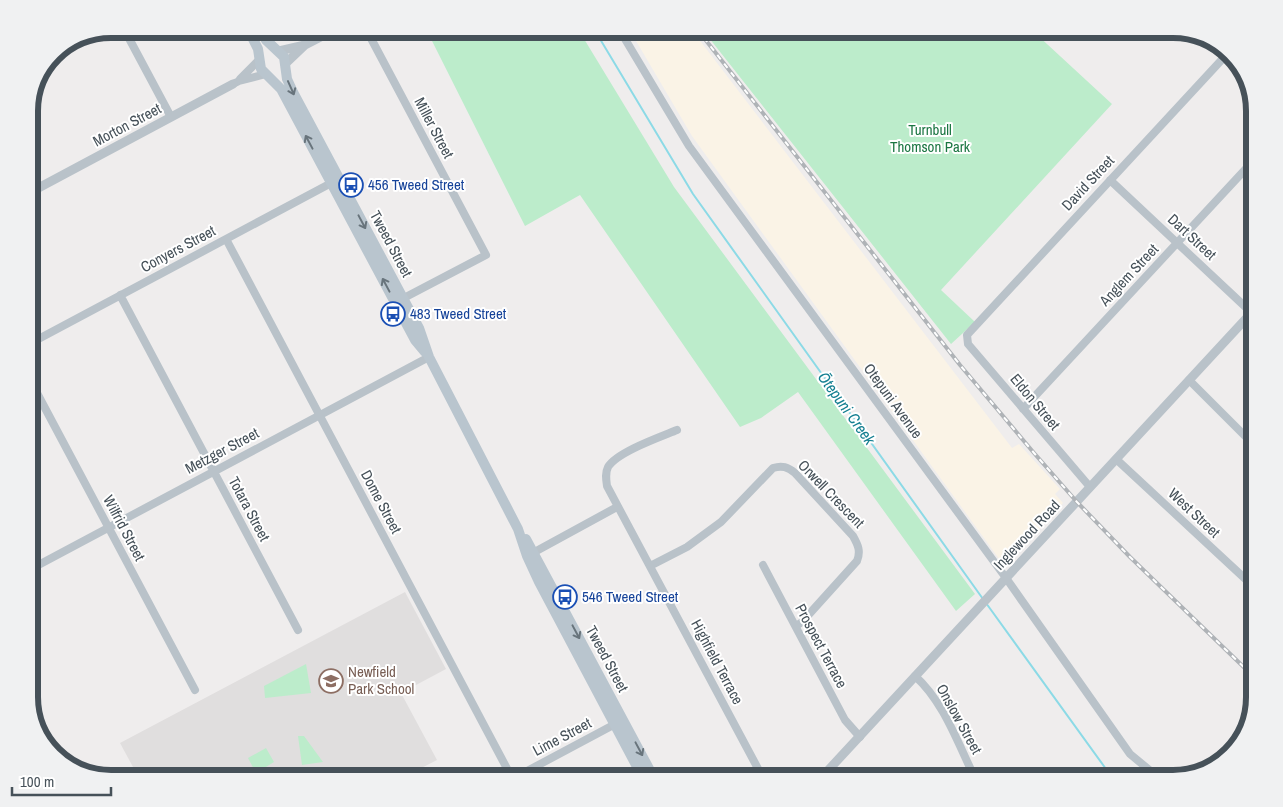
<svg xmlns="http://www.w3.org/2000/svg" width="1283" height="807" font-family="'Archivo Narrow',sans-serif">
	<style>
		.commercial { fill: #faf3e6 }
		.education { fill: #e0dede }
		.green { fill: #bceccb }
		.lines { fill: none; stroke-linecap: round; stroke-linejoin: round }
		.stream { stroke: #8cdae6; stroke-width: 2 }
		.minor { stroke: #b9c2c9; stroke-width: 8 }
		.tertiary { stroke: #b9c2c9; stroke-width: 9 }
		.secondary { stroke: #b9c5ce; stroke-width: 10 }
		.rail-casing { stroke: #afb3b7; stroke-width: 4 }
		.rail { stroke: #fff; stroke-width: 2; stroke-dasharray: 5.5; stroke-linecap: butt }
		.oneway { stroke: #68747c }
		.labels { text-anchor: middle; stroke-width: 4; stroke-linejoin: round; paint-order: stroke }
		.street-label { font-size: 15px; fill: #465159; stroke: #fff }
		.park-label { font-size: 15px; fill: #1b7642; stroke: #fff }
		.transit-label { font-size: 15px; fill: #164399; stroke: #fff; text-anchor: start }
		.education-label { font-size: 15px; fill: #785e54; stroke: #fff; text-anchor: start }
		.water-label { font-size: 16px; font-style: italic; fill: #147f91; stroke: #fff }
		.rim { fill: none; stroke: #465159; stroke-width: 6 }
	</style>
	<rect width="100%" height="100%" fill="#efeded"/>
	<path class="commercial" d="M 629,29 L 691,29 L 1012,448 L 1019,444 L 1060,489 L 1055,494 L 1063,503 L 1005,567 L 692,136 Z"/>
	<path class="education" d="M 405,592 L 446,669 L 401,693 L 437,760 L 402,778 L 139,778 L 120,743 Z"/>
	<path class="green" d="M 426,29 L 578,29 L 674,187 L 975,594 L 956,611 L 798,392 L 761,418 L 740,427 L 580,195 L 525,226 Z
		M 702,29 L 1036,29 L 1034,32 L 1112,104 L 941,290 L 975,322 L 951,344 Z
		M 306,664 L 311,693 L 265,698 L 264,686 Z
		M 298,736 L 304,736 L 323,762 L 302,765 Z
		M 266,748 L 274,762 L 256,773 L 248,758 Z"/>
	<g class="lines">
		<path class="stream" d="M 594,29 L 693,194 L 983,599
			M 986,603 L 1106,769 L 1114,778"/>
		<path class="minor" d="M 124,29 L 171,117
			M 366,29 L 486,255 L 400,300
			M 619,29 L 689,146 L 1006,578 L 1130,754 L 1159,778
			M 1102,33 L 1106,29
			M 240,79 L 259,60
			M 233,84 L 239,81 L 266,74
			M 1110,180 L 1254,315
			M 226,239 L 512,778
			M 120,295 L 298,630
			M 29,344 L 335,181
			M 29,378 L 195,690
			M 1189,380 L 1254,445
			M 1023,409 L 1254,160
			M 677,430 C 660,437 617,452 608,467 C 605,473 606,479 607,486 L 763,778
			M 1116,459 L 1254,587
			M 1090,487 L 968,344 L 967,335 L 1228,53
			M 529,555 L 617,507
			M 763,565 L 845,720 L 860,737
			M 650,566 L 687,547 L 721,522 L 773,468 C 782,465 788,467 795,473 L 853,536 C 858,545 861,551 857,561 L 802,622 L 796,626
			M 29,570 L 429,357
			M 915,676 C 944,702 958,744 975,778
			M 514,778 L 619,722"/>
		<path class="tertiary" d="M 279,51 L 305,45 L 336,29
			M 285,64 L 305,45
			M 29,193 L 233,84
			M 32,711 L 54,752
			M 821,778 L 1254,310"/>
		<path class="secondary" d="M 248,29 L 258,49 L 261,69 L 281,89 L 415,340 L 425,352
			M 259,29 L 266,40 L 284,57 L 287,79 L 293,92 L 419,328 L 429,357 L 518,529 L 527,556 L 539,582 L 643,778
			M 526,539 L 654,778"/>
		<g class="rail-casing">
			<path id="rail" d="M 697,29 L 960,365 L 1034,453 L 1077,502 L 1130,557 L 1254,677"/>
		</g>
		<use href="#rail" class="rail"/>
	</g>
	<defs><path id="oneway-shaft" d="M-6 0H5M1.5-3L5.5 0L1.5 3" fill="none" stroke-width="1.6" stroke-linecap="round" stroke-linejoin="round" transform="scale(1.25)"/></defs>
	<g class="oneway">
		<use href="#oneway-shaft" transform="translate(291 88) rotate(66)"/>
		<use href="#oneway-shaft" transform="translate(309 142) rotate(-118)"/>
		<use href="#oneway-shaft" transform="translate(362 222) rotate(62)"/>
		<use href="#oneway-shaft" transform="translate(386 285) rotate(-118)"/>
		<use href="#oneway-shaft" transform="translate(576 632) rotate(62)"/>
		<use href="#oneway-shaft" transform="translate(639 749) rotate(62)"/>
	</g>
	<defs>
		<g id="bus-ring" transform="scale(1.25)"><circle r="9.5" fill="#fff" stroke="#1a4fb4" stroke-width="1.5"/><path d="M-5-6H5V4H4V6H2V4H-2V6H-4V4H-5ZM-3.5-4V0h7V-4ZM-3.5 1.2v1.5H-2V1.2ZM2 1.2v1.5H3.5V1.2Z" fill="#1a4fb4"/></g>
		<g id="school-ring" transform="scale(1.25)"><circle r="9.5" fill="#fff" stroke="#8d6e63" stroke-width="1.5"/><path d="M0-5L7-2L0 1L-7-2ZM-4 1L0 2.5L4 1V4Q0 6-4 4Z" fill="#8d6e63"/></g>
	</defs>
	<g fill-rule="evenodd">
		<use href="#bus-ring" x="351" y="185"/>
		<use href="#bus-ring" x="393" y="314"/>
		<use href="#bus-ring" x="565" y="597"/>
		<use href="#school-ring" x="331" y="681"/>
	</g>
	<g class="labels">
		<g class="street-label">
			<text transform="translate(127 125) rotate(-28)" y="5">Morton Street</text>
			<text transform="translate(434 128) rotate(62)" y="5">Miller Street</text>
			<text transform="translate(1088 183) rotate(-47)" y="5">David Street</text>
			<text transform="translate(1192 237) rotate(43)" y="5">Dart Street</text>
			<text transform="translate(391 244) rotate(62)" y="5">Tweed Street</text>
			<text transform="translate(178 249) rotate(-28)" y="5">Conyers Street</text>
			<text transform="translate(1129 275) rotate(-47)" y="5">Anglem Street</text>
			<text transform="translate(893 401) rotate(54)" y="5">Otepuni Avenue</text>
			<text transform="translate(1035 402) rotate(50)" y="5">Eldon Street</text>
			<text transform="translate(222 451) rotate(-28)" y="5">Metzger Street</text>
			<text transform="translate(831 494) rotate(46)" y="5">Orwell Crescent</text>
			<text transform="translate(381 502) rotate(62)" y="5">Dome Street</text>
			<text transform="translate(249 509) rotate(62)" y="5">Totara Street</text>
			<text transform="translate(1194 513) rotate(43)" y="5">West Street</text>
			<text transform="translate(124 528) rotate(62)" y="5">Wilfrid Street</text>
			<text transform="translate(1027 535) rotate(-47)" y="5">Inglewood Road</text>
			<text transform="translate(821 646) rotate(62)" y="5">Prospect Terrace</text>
			<text transform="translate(607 659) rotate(62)" y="5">Tweed Street</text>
			<text transform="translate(717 662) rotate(62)" y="5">Highfield Terrace</text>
			<text transform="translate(959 719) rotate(61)" y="5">Onslow Street</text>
			<text transform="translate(562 737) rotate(-28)" y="5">Lime Street</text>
		</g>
		<g class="park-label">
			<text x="930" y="135">Turnbull<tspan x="930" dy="17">Thomson Park</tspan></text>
		</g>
		<g class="transit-label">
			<text x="368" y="190">456 Tweed Street</text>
			<text x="410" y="319">483 Tweed Street</text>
			<text x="582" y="602">546 Tweed Street</text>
		</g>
		<g class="education-label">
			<text x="348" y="677">Newfield<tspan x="348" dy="17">Park School</tspan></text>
		</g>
		<g class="water-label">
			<text transform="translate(847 408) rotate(54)" y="6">Ōtepuni Creek</text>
		</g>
	</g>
	<path d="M0 0H1283V807H0ZM111 38H1173A73 73 0 0 1 1246 111V697A73 73 0 0 1 1173 770H111A73 73 0 0 1 38 697V111A73 73 0 0 1 111 38Z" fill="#f0f1f2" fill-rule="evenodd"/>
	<path class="rim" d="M111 38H1173A73 73 0 0 1 1246 111V697A73 73 0 0 1 1173 770H111A73 73 0 0 1 38 697V111A73 73 0 0 1 111 38Z"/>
	<path d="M12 787v8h99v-8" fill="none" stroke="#465159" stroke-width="2.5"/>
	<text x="20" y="787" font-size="15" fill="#465159" stroke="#ffffff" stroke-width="4" paint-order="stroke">100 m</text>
</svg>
